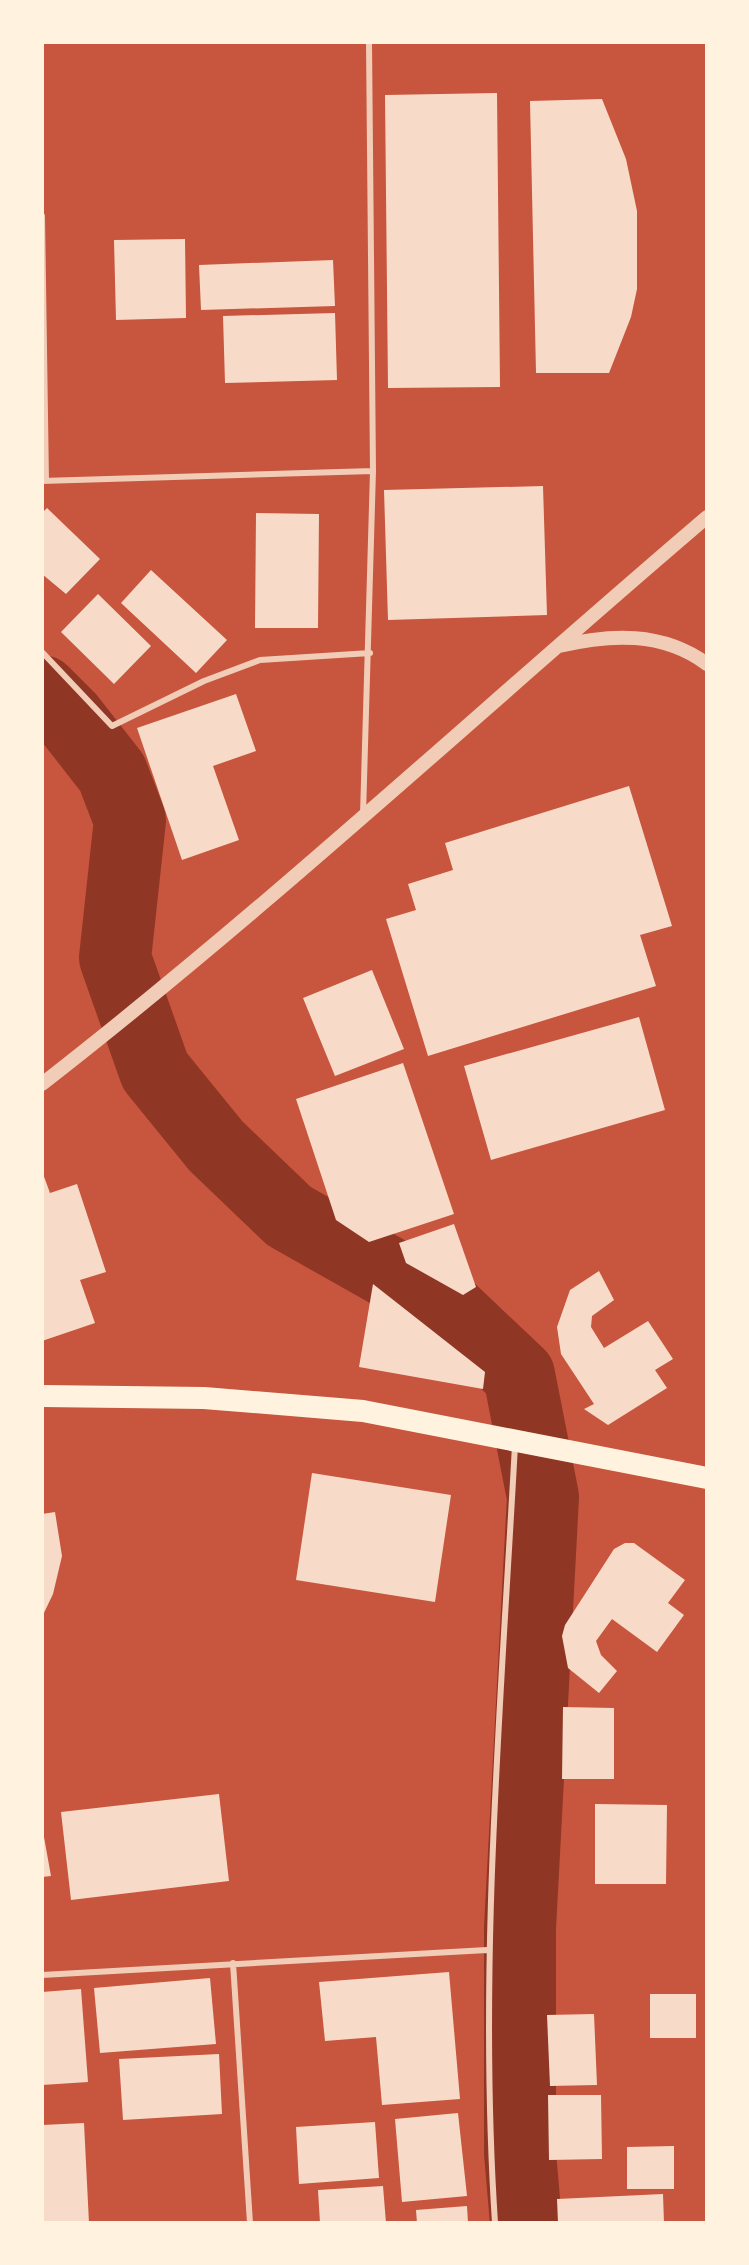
<svg xmlns="http://www.w3.org/2000/svg" width="749" height="2265" font-family="Rubik,sans-serif">
	<style>
		.lines { fill: none; stroke-linecap: round; stroke-linejoin: round }
		.river { stroke: #8f3625; stroke-width: 72 }
		.building { fill: #f7dbc8 }
		.service { stroke: #f1ccb7; stroke-width: 6 }
		.tertiary { stroke: #f1ccb7; stroke-width: 14 }
		.trunk { stroke: #fff3e0; stroke-width: 22 }
	</style>
	<rect width="100%" height="100%" fill="#c8553d"/>
	<g class="lines">
		<path class="river" d="M 42,691 L 69,718 L 112,773 L 130,820 L 115,958 L 155,1071 L 216,1146 L 289,1216 L 443,1303 L 519,1375 L 543,1497 L 520,1928 L 520,2153 L 526,2223"/>
	</g>
	<path class="building" d="M 497,93 L 500,387 L 388,388 L 385,95 Z
		M 602,99 L 626,159 L 637,211 L 637,289 L 631,317 L 609,373 L 536,373 L 530,101 Z
		M 185,239 L 186,318 L 116,320 L 114,240 Z
		M 333,260 L 335,306 L 201,310 L 199,265 Z
		M 335,313 L 337,380 L 225,383 L 223,316 Z
		M 543,486 L 547,615 L 388,620 L 384,490 Z
		M 47,508 L 100,559 L 66,594 L 42,574 L 42,513 Z
		M 256,513 L 319,514 L 318,628 L 255,628 Z
		M 151,570 L 227,640 L 196,673 L 121,603 Z
		M 98,594 L 151,646 L 114,684 L 61,632 Z
		M 236,694 L 256,751 L 213,766 L 239,840 L 182,860 L 137,728 Z
		M 629,786 L 672,926 L 640,935 L 656,986 L 428,1056 L 386,919 L 416,910 L 408,884 L 453,870 L 445,843 Z
		M 372,970 L 404,1049 L 335,1076 L 303,998 Z
		M 639,1017 L 665,1110 L 491,1160 L 464,1066 Z
		M 403,1063 L 454,1214 L 369,1242 L 336,1220 L 296,1099 Z
		M 42,1171 L 50,1193 L 77,1184 L 106,1272 L 80,1280 L 95,1323 L 42,1341 Z
		M 454,1224 L 476,1287 L 463,1295 L 406,1263 L 399,1243 Z
		M 599,1271 L 614,1300 L 592,1316 L 591,1327 L 604,1348 L 648,1321 L 673,1359 L 655,1370 L 667,1388 L 608,1425 L 584,1409 L 594,1404 L 561,1354 L 557,1327 L 570,1290 Z
		M 373,1284 L 485,1372 L 483,1389 L 359,1367 Z
		M 312,1473 L 451,1495 L 435,1602 L 296,1580 Z
		M 55,1512 L 62,1556 L 53,1594 L 42,1617 L 42,1514 Z
		M 625,1543 L 634,1543 L 685,1580 L 668,1603 L 684,1615 L 657,1652 L 612,1619 L 596,1641 L 601,1655 L 617,1671 L 599,1693 L 568,1668 L 562,1636 L 565,1625 L 614,1549 Z
		M 563,1707 L 614,1708 L 614,1779 L 562,1779 Z
		M 219,1794 L 229,1881 L 71,1900 L 61,1812 Z
		M 595,1804 L 667,1805 L 666,1884 L 595,1884 Z
		M 42,1826 L 51,1876 L 42,1877 Z
		M 449,1972 L 460,2099 L 382,2105 L 376,2037 L 325,2041 L 319,1982 Z
		M 210,1978 L 216,2044 L 100,2053 L 94,1988 Z
		M 81,1989 L 88,2082 L 42,2085 L 42,1992 Z
		M 650,1994 L 696,1994 L 696,2038 L 650,2038 Z
		M 594,2014 L 597,2085 L 550,2086 L 547,2015 Z
		M 219,2054 L 222,2114 L 123,2120 L 119,2059 Z
		M 548,2095 L 601,2095 L 602,2159 L 549,2160 Z
		M 458,2113 L 467,2196 L 402,2202 L 395,2119 Z
		M 375,2122 L 379,2178 L 299,2184 L 296,2127 Z
		M 84,2123 L 89,2223 L 42,2223 L 42,2125 Z
		M 674,2146 L 674,2189 L 627,2189 L 627,2147 Z
		M 383,2186 L 386,2223 L 320,2223 L 318,2190 Z
		M 663,2194 L 664,2223 L 558,2223 L 557,2199 Z
		M 467,2206 L 468,2223 L 417,2223 L 416,2210 Z"/>
	<g class="lines">
		<path class="service" d="M 42,216 L 46,481
			M 42,481 L 373,471
			M 42,652 L 112,726 L 204,681 L 260,660 L 370,653
			M 363,815 L 373,471 L 369,42
			M 233,1963 L 250,2223
			M 42,1975 L 487,1950
			M 495,2223 C 478,1964 501,1705 515,1445"/>
		<path class="tertiary" d="M 559,646 C 610,634 662,631 707,664
			M 42,1084 C 272,905 485,706 707,517"/>
		<path class="trunk" d="M 42,1396 L 204,1398 L 363,1411 L 707,1478"/>
	</g>
	<rect width="749" height="2265" fill="none" stroke="#fff3e0" stroke-width="88"/>
</svg>
